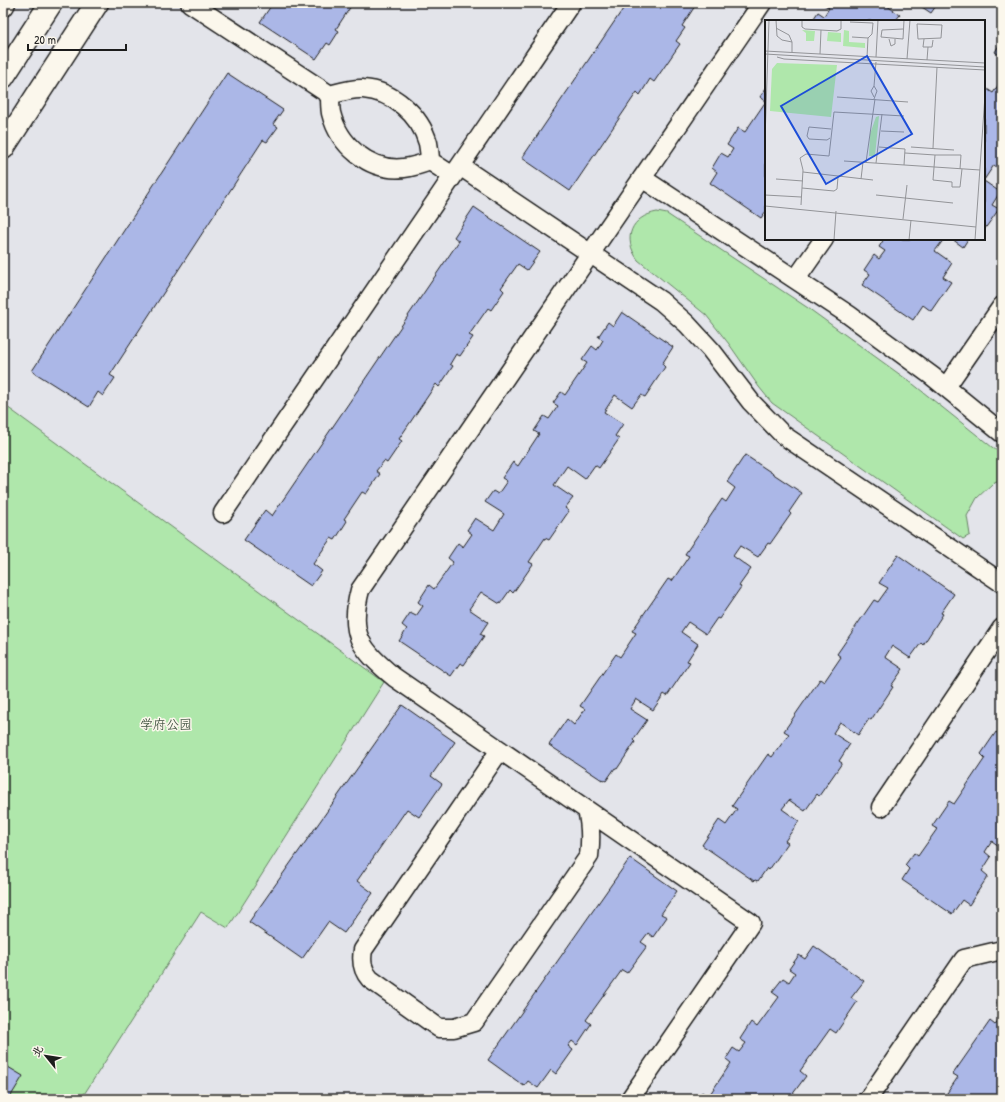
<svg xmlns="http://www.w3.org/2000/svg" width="1005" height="1102" font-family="'Patrick Hand','LXGW WenKai TC',sans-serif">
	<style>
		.green { fill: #afe7ab; stroke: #668264 }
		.building { fill: #abb7e7; stroke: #1c1c1c }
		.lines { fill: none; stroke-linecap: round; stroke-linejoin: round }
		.service-casing { stroke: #1c1c1c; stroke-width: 21 }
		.minor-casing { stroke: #1c1c1c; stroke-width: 25 }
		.tertiary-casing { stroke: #1c1c1c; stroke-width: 25 }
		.service { stroke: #fbf7ec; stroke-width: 18 }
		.minor { stroke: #fbf7ec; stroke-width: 22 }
		.tertiary { stroke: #fbf7ec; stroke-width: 22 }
		.labels { text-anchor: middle; stroke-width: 3; stroke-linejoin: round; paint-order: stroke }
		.park-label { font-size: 13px; fill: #485947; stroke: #fbf7ec }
		.inset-road { fill: none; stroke: #939498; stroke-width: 1 }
		.view { fill: #1d4ed8; fill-opacity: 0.15; stroke: #1d4ed8; stroke-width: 2 }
		.inset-edge { fill: none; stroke: #1c1c1c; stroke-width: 2 }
	</style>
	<rect width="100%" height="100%" fill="#e3e4ea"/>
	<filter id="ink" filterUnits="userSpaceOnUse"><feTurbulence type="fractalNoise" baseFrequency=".025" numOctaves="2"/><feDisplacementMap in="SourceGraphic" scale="8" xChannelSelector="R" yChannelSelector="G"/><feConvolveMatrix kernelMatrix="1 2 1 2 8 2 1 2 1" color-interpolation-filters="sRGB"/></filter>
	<g filter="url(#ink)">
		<path class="green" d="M 657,212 L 667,214 L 808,308 L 913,384 L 1002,455 L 1002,480 L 992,484 L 977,498 L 967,516 L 970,535 L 963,539 L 772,403 L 759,387 L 729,344 L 706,315 L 638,260 C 622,238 631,217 657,212 Z
			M 3,404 L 384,682 L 228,928 L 201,912 L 81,1099 L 3,1099 Z"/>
		<path class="building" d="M 273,3 L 353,3 L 336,29 L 339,31 L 330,45 L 327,43 L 316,59 L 260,22 Z
			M 627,3 L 697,3 L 682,26 L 685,28 L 676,41 L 680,44 L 654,82 L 650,79 L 640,95 L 637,92 L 570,191 L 522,158 Z
			M 824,3 L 883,3 L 900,15 L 895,21 L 812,21 L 818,12 L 824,16 L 829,8 L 823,4 Z
			M 916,3 L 938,3 L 931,13 Z
			M 1002,40 L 1002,57 L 995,52 Z
			M 227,73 L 283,110 L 273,124 L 278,127 L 267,142 L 263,140 L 110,375 L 115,378 L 103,396 L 98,392 L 89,407 L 32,371 Z
			M 1001,81 L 1002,82 L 1002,171 L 994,165 L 984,180 L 984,93 L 987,89 L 993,93 Z
			M 766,88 L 766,211 L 761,218 L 710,183 L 717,172 L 712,168 L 721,153 L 728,157 L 733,149 L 727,145 L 738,128 L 745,132 L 766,101 L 760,97 Z
			M 984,181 L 1000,192 L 992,205 L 999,209 L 984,230 Z
			M 474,207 L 540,252 L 527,270 L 518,264 L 501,288 L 504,291 L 491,310 L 488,308 L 469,335 L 473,337 L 460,356 L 456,354 L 450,364 L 453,366 L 439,387 L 436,384 L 399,439 L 402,441 L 387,463 L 384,461 L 376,471 L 380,474 L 366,494 L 362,492 L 344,519 L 347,521 L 335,540 L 331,538 L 313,564 L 322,571 L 311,586 L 244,540 L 265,510 L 272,516 L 459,241 L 454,237 Z
			M 884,239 L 944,239 L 935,251 L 952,263 L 943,277 L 951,282 L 931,311 L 923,305 L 913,320 L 862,285 L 870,274 L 864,270 L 874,255 L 879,259 L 885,251 L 879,247 Z
			M 952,239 L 968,239 L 963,247 Z
			M 622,312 L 673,347 L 662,364 L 665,367 L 645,397 L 641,395 L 632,407 L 615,395 L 604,412 L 623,424 L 615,436 L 619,439 L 599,468 L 595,465 L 585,479 L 567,466 L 554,485 L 573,498 L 565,508 L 569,511 L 549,540 L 545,538 L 529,562 L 533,564 L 513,593 L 510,590 L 500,604 L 481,592 L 469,609 L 488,622 L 480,634 L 484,636 L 464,665 L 460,663 L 451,676 L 399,641 L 407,629 L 402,625 L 410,613 L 416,616 L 423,606 L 418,602 L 429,585 L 434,589 L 453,562 L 448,558 L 458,543 L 463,547 L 472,534 L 467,530 L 475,518 L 494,530 L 504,514 L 485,502 L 493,491 L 498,494 L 507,481 L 502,478 L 513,462 L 518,466 L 539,434 L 534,431 L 544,416 L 549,419 L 558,406 L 553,403 L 561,392 L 565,395 L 587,363 L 582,360 L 592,346 L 597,350 L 603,340 L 598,337 L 608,322 L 613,326 Z
			M 745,455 L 802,493 L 789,512 L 791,514 L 770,544 L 768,543 L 758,557 L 740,546 L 733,556 L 751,569 L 739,586 L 741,587 L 719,619 L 717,618 L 706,634 L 688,622 L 681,632 L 698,644 L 687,661 L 690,662 L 667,696 L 664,694 L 653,710 L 636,699 L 630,709 L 647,720 L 633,740 L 635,742 L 617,769 L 615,768 L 606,781 L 602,779 L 602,780 L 549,745 L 567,719 L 574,725 L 585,709 L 580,706 L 616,654 L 620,657 L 636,633 L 632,631 L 668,579 L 672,581 L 689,556 L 685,554 L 722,499 L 726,502 L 735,488 L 727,482 Z
			M 898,555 L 954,594 L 941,613 L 943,614 L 923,645 L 921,643 L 910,658 L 892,646 L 885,657 L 903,669 L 891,686 L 893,687 L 871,720 L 869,719 L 858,735 L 840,722 L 833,733 L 850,744 L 839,761 L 842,763 L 819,796 L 817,794 L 805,811 L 789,800 L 782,809 L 799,821 L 785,841 L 788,843 L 769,870 L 767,868 L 758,881 L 755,880 L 754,881 L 702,845 L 719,820 L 726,825 L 737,809 L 732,806 L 768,754 L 772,757 L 789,734 L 784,731 L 820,679 L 824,682 L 841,657 L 837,654 L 874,600 L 878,602 L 888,588 L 879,583 Z
			M 402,705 L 455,742 L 431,776 L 442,784 L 419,817 L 407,809 L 357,881 L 373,893 L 344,933 L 328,922 L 302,959 L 249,922 Z
			M 996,732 L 1000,735 L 1002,733 L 1002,841 L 999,846 L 992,841 L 985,852 L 991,857 L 982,871 L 988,876 L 969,905 L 962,900 L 952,914 L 902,880 L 909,869 L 905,865 L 914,853 L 918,856 L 937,829 L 932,826 L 949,801 L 954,804 L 985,758 L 981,754 Z
			M 630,858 L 677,891 L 661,914 L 667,917 L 653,937 L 648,933 L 641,942 L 647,946 L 627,973 L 622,970 L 586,1020 L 591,1024 L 577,1045 L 572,1041 L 568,1046 L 573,1050 L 556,1074 L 551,1070 L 538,1088 L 528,1081 L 524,1086 L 488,1060 Z
			M 814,946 L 864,981 L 851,998 L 857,1002 L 836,1033 L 830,1029 L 800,1071 L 806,1076 L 789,1099 L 697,1099 L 702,1092 L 708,1097 L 731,1063 L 726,1059 L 733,1048 L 739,1052 L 746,1043 L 740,1039 L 751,1022 L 757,1027 L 779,997 L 772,992 L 783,978 L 789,982 L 795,973 L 789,969 L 799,955 L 805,959 Z
			M 1002,996 L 1002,1007 L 997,1003 Z
			M 1002,1014 L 1002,1099 L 943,1099 L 958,1077 L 953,1074 L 990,1021 L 995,1025 Z
			M 3,1064 L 23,1076 L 9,1099 L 3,1099 Z"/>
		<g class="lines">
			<g class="service-casing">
				<path id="service" d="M 190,3 L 330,95 C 341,92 352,88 363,89 C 393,91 420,115 428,143 C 429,149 430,155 430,161 L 453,176
					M 330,95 C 330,101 330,107 331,113 C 339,145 369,172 404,168 C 413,167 422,164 430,161
					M 460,166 L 661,301 L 687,324 L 711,350 L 751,402 L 783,435 L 1002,583
					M 642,178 L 849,315 L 932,376 L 1002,433
					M 796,279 L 824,239
					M 946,387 L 1002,306
					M 223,513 L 571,3
					M 500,750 L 363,950 C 361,961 362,970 370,979 L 439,1028 L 454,1028 L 474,1022 L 589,856 C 591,840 591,826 587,810
					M 881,807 L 1002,628
					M 630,1099 L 751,923 L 394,677 C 361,649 348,635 360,590 L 762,3
					M 868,1099 L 964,959 L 1002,950"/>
			</g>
			<g class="minor-casing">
				<path id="minor" d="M 3,148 L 97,3"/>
			</g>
			<g class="tertiary-casing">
				<path id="tertiary" d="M 3,5 L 4,3
					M 3,77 L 51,3"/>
			</g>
			<use href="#service" class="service"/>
			<use href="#minor" class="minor"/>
			<use href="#tertiary" class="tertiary"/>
		</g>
	</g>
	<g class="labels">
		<g class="park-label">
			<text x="166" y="729">学府公园</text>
		</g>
	</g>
	<g transform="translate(765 20)">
		<rect width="220" height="220" fill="#e3e4ea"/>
		<path d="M 37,10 L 50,11 L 49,21 L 41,21 L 41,13 ZM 79,10 L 84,11 L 84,22 L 100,23 L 100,28 L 78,26 ZM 63,12 L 76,13 L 76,22 L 62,21 ZM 12,43 L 72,45 L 66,97 L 5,91 L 7,49 ZM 114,96 L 110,136 L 104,136 L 105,114 L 111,97 Z" fill="#afe7ab"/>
		<path class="inset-road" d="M 11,0 L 12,16 L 17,20 L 27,22 L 27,32M 37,0 L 37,7 L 40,9 L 72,11 L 76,9 L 76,0M 181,0 L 210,0M 85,2 L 108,3 L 107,14 L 103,18 L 102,37M 152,4 L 177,5 L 176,18 L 153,19 ZM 11,8 L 24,15 L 27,22M 138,9 L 117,10 L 116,17 L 138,19 L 139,0M 87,17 L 103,18M 124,19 L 126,26 L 130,24 L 130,19M 159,19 L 158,27 L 167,27 L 168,20M 0,31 L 220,43M 0,34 L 220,47M 55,34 L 56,10M 12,37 L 19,39 L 220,50M 111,37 L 113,0M 142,39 L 145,0M 162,40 L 163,27M 72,77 L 143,82M 109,77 L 106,71 L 109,66M 109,79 L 112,71 L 109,66 L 111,42M 116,111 L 139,112M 65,118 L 62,120 L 44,119 L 42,116 L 44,107 L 66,109M 0,119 L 4,0M 114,127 L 140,129 L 139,145M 146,127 L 189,130M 168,128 L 172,47M 140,133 L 170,135 L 168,160 L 187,162 L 187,167 L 195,167 L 197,149M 170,135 L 196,135 L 195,149M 79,141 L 215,150M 101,142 L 110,79M 111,143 L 117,94M 38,152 L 108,160M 11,159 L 38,161M 96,159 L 98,142M 37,168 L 69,171 L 72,169 L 73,157M 0,175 L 36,177M 111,175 L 188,183M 36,185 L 38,150 L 35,138 L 41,134 L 64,136 L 69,92 L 139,96M 0,186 L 211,207M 138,199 L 142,165M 69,220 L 71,191M 144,220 L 146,200M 210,220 L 220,75"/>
		<path class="view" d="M 102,36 L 147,114 L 61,164 L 16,86 Z"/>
		<rect width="220" height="220" class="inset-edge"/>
	</g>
	<rect width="1005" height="1102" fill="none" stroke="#fbf7ec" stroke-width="16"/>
	<rect x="8" y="8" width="989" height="1086" fill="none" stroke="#1c1c1c" stroke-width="1.5" filter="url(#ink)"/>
	<g transform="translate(46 1056) rotate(300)" stroke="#fbf7ec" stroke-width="3" paint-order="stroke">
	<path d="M0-3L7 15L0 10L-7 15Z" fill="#1c1c1c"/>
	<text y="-6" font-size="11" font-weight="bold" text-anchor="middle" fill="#1c1c1c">北</text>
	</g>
	<path d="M28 44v6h98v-6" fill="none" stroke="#1c1c1c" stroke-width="2"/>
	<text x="34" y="44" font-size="12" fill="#1c1c1c" stroke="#fbf7ec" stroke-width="3" paint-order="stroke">20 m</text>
</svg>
